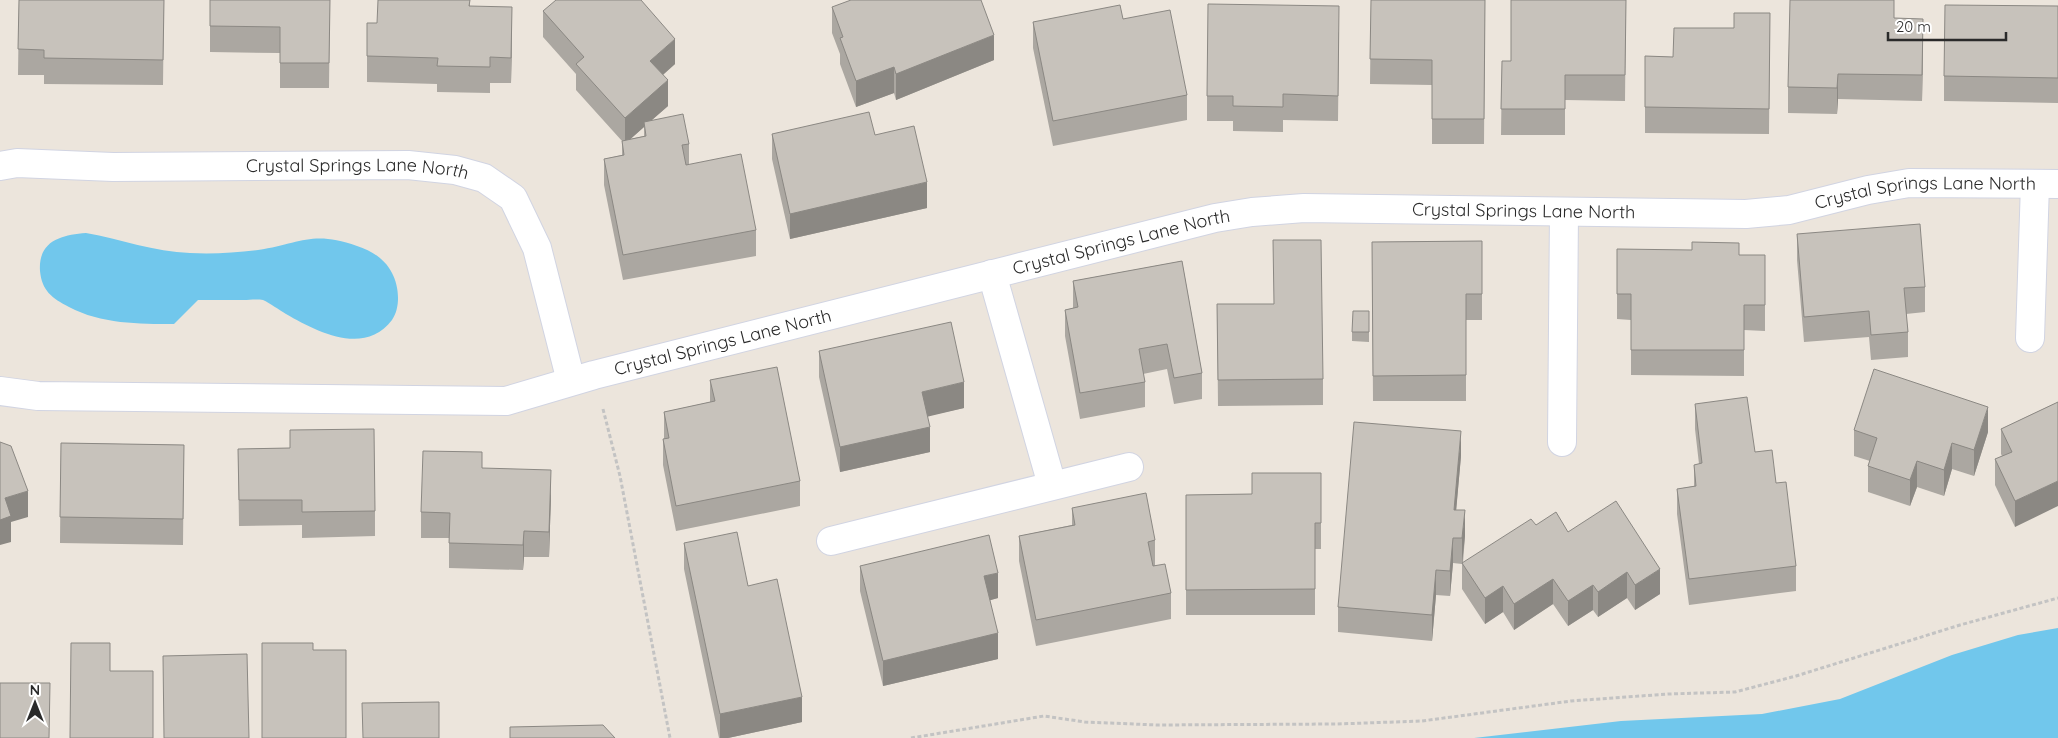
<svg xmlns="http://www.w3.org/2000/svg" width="2058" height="738" font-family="Quicksand,sans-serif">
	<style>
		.water { fill: #71c7ec }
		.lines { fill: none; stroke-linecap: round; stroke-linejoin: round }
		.street-casing { stroke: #d1d4e2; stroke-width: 30 }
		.path { stroke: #c3c3c3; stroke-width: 3; stroke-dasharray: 4 2.5; stroke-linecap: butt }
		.street { stroke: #fff; stroke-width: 28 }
		.wall { fill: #aba7a1; fill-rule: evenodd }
		.shaded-wall { fill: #8b8883 }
		.building { fill: #c7c2bb; stroke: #8b8883 }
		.labels { text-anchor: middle; stroke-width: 4; stroke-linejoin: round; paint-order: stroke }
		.street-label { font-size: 18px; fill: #2a2a2a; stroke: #fff }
	</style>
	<rect width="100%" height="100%" fill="#ece5dc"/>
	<path class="water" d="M 86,233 C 121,239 154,252 190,253 C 211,254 236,253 258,250 C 300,244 312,230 357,246 C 372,251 385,259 392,273 C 399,286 401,307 392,320 C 364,357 316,331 286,314 C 279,310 270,303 263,300 C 257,299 249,300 244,300 C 229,300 213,300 198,300 L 174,324 C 139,324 101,324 69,307 C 52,298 42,291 40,271 C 38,241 61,235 86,233 Z
		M 2058,628 L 2058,738 L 1474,738 L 1621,721 L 1762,714 L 1840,699 L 1952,655 L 2018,635 Z"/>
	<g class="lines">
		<g class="street-casing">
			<g id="street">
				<path id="s1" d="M 0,166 L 17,163 L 113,167 L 408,165 L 455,170 L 484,178 L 513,198 L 537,248 L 571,381"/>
				<path d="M 992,274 L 1052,485"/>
				<path d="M 2030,338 L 2035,184"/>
				<path id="s2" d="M 0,391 L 38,396 L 506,401 L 594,375 L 1215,218 L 1252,212 L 1304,208 L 1746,214 L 1789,210 L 1868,190 L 1909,183 L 2058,184"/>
				<path d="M 1562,442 L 1564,212"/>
				<path d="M 831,541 L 1129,467"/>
			</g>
		</g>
		<path class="path" d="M 603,409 L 620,476 L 670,738
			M 911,738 L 1044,716 L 1085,722 L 1157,725 L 1337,724 L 1422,721 L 1571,701 L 1668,694 L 1735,692 L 1796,676 L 1960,625 L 2058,598"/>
		<use href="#street" class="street"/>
	</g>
	<path class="wall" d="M 19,0 L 164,0 L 163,85 L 44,84 L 44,75 L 18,75 Z
		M 210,0 L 330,0 L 329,88 L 280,88 L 280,53 L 210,52 Z
		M 470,0 L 470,6 L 512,33 L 511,83 L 490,83 L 490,93 L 437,92 L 437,84 L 367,82 L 367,23 L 377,23 Z
		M 1371,0 L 1485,0 L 1484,144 L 1432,144 L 1432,85 L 1370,84 Z
		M 1626,0 L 1625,101 L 1565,100 L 1565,135 L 1501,135 L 1502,61 L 1511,61 Z
		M 2058,6 L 2058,103 L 1944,101 L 1944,76 Z
		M 832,7 L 994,60 L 896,100 L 894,93 L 856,107 L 840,64 L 840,54 L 832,33 Z
		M 543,11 L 675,64 L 663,75 L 668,106 L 652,120 L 689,144 L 689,165 L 756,230 L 756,256 L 623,280 L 604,185 L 604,159 L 622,155 L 622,141 L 576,90 L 576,74 L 543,37 ZM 644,127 L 644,136 L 630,139 Z
		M 1770,13 L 1769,134 L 1645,133 L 1645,56 L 1673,57 L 1734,28 Z
		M 1123,19 L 1187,95 L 1187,120 L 1053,146 L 1033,48 L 1033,22 Z
		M 1339,32 L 1338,121 L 1283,120 L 1283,132 L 1233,131 L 1233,121 L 1207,121 L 1207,96 Z
		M 1923,44 L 1922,101 L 1838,99 L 1837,114 L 1788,113 L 1788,87 Z
		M 772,134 L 875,135 L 927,208 L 790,239 L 772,159 Z
		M 1797,234 L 1925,287 L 1925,312 L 1906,314 L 1908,332 L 1908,357 L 1871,360 L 1869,337 L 1804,342 L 1797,260 Z
		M 1482,241 L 1482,320 L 1466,320 L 1466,401 L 1373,401 L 1372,242 Z
		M 1617,249 L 1739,255 L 1765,255 L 1765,331 L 1744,330 L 1744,376 L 1631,375 L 1631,320 L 1617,319 Z
		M 1182,261 L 1202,373 L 1202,399 L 1174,404 L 1167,369 L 1143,374 L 1145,382 L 1145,407 L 1080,419 L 1065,336 L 1065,310 L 1073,308 L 1073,281 Z
		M 1217,304 L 1323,379 L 1323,405 L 1218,406 Z
		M 1369,311 L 1369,342 L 1352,341 L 1352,332 Z
		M 819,351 L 964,408 L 927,416 L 930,452 L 840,472 L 819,377 Z
		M 710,380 L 800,481 L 800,506 L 676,531 L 663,465 L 663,439 L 664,439 L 664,412 L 710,402 Z
		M 2058,402 L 2015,527 L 1995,485 L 1995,459 L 2002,456 L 2001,454 L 2001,429 Z
		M 1695,404 L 1755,452 L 1776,483 L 1796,566 L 1796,591 L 1689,605 L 1677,514 L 1677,489 L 1694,486 L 1694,465 L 1699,464 L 1695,429 Z
		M 290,430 L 375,511 L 375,536 L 302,538 L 302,525 L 239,526 L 238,449 L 290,448 Z
		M 1854,430 L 1988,432 L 1974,476 L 1952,469 L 1944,496 L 1917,487 L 1910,506 L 1868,492 L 1868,466 L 1870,461 L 1854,456 Z
		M 61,443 L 184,445 L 183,545 L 60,543 Z
		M 1461,456 L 1456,510 L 1465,536 L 1463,563 L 1536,525 L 1568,532 L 1660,594 L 1635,610 L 1627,598 L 1598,617 L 1593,610 L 1568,626 L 1553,604 L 1514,630 L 1503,612 L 1485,624 L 1462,589 L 1462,564 L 1453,563 L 1450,596 L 1436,595 L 1432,641 L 1338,632 L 1338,607 Z
		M 482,468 L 551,495 L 549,557 L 524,557 L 523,570 L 449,568 L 449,538 L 421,538 L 421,512 Z
		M 1321,473 L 1321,549 L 1315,549 L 1315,615 L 1186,615 L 1186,495 L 1252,494 Z
		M 1072,508 L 1155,540 L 1155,566 L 1171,593 L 1171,619 L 1036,646 L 1019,561 L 1019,536 L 1072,525 Z
		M 684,543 L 748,586 L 802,722 L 728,738 L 719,738 L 684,569 Z
		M 860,566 L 998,598 L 990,600 L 998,659 L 883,686 L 860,591 Z"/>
	<path class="shaded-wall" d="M 512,7 L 512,33 L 511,83 L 511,58 Z
		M 1923,19 L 1923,44 L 1922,101 L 1922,75 Z
		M 994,35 L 994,60 L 896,100 L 896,74 Z
		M 675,39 L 675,64 L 650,86 L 650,61 Z
		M 894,67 L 894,93 L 856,107 L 856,81 Z
		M 1838,74 L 1838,99 L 1837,114 L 1837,88 Z
		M 668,80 L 668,106 L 645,126 L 644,122 L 644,127 L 625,144 L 625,118 Z
		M 927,182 L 927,208 L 790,239 L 790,214 Z
		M 964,382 L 964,408 L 922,418 L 922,392 Z
		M 1988,407 L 1988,432 L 1974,476 L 1974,450 Z
		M 930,427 L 930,452 L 840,472 L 840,447 Z
		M 1461,431 L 1461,456 L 1454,535 L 1454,510 Z
		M 1952,443 L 1952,469 L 1944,496 L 1944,470 Z
		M 1917,461 L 1917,487 L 1910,506 L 1910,480 Z
		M 551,470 L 551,495 L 549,557 L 549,532 Z
		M 2058,481 L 2058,506 L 2015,527 L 2015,501 Z
		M 28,491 L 28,517 L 11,522 L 11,542 L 0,545 L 0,520 L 5,498 Z
		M 1465,510 L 1465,536 L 1462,564 L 1462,538 Z
		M 524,531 L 524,557 L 523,570 L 523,545 Z
		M 1453,538 L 1453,563 L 1450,596 L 1450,571 Z
		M 1660,569 L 1660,594 L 1635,610 L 1635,585 Z
		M 1436,570 L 1436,595 L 1432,641 L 1432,615 Z
		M 1627,572 L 1627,598 L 1598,617 L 1598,592 Z
		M 998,573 L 998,598 L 984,602 L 984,576 Z
		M 1553,579 L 1553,604 L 1514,630 L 1514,604 Z
		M 1593,585 L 1593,610 L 1568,626 L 1568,601 Z
		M 1503,586 L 1503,612 L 1485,624 L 1485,598 Z
		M 998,633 L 998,659 L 883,686 L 883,661 Z
		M 802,697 L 802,722 L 728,738 L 720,738 L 720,714 Z"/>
	<path class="building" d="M 19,0 L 164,0 L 163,60 L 44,58 L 44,50 L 18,49 Z
		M 210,0 L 330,0 L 329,63 L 280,63 L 280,27 L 210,26 Z
		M 378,0 L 470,0 L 469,6 L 512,7 L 511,58 L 490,57 L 490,67 L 437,66 L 438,58 L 367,56 L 367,23 L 377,23 Z
		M 556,0 L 641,0 L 675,39 L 650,61 L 668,80 L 625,118 L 576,64 L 584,57 L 543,11 Z
		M 851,0 L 981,0 L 994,35 L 896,74 L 894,67 L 856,81 L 840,38 L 843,37 L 832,7 Z
		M 1371,0 L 1485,0 L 1484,119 L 1432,119 L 1432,60 L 1370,59 Z
		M 1511,0 L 1626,0 L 1625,75 L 1565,75 L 1565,109 L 1501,109 L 1502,61 L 1511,61 Z
		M 1790,0 L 1894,0 L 1894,18 L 1923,19 L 1922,75 L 1838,74 L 1837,88 L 1788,87 Z
		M 1208,4 L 1339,6 L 1338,96 L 1283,94 L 1283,107 L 1233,106 L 1233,96 L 1207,96 Z
		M 1120,5 L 1123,19 L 1170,10 L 1187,95 L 1053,121 L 1033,22 Z
		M 1945,5 L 2058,6 L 2058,78 L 1944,76 Z
		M 1734,13 L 1770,13 L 1769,109 L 1645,107 L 1645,56 L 1673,57 L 1674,28 L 1734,28 Z
		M 869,112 L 875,135 L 914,126 L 927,182 L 790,214 L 772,134 Z
		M 683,114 L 689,144 L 682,145 L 686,165 L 741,154 L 756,230 L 623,255 L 604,159 L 624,155 L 622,141 L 646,136 L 644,122 Z
		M 1920,224 L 1925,287 L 1904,288 L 1908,332 L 1871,335 L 1869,311 L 1804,317 L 1797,234 Z
		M 1273,240 L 1321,240 L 1323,379 L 1218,380 L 1217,304 L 1274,304 Z
		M 1482,241 L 1482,294 L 1466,294 L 1466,375 L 1373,376 L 1372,242 Z
		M 1692,242 L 1739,243 L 1739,255 L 1765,255 L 1765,305 L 1744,305 L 1744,350 L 1631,350 L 1631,294 L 1617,294 L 1617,249 L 1692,250 Z
		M 1182,261 L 1202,373 L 1174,378 L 1167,344 L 1139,349 L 1145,382 L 1080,393 L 1065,310 L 1078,307 L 1073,281 Z
		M 1353,311 L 1369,311 L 1369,332 L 1352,332 Z
		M 951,322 L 964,382 L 922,392 L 930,427 L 840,447 L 819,351 Z
		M 777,367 L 800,481 L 676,506 L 663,439 L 669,438 L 664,412 L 715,401 L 710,380 Z
		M 1874,369 L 1988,407 L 1974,450 L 1952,443 L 1944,470 L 1917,461 L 1910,480 L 1868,466 L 1877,438 L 1854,430 Z
		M 1747,397 L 1755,452 L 1772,450 L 1776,483 L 1786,482 L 1796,566 L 1689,579 L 1677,489 L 1696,486 L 1694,465 L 1702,463 L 1695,404 Z
		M 2058,402 L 2058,481 L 2015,501 L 1995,459 L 2012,452 L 2001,429 Z
		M 1354,422 L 1461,431 L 1454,510 L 1465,510 L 1462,538 L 1453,538 L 1450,571 L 1436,570 L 1432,615 L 1338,607 Z
		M 374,429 L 375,511 L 302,512 L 302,500 L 239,500 L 238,449 L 290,448 L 290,430 Z
		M 0,442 L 11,446 L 28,491 L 5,498 L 11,516 L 0,520 Z
		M 61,443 L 184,445 L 183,519 L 60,517 Z
		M 423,451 L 482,452 L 482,468 L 551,470 L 549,532 L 524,531 L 523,545 L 449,543 L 450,513 L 421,512 Z
		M 1252,473 L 1321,473 L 1321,523 L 1315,523 L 1315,589 L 1186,590 L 1186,495 L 1252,494 Z
		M 1146,493 L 1155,540 L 1148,542 L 1153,566 L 1165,564 L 1171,593 L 1036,620 L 1019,536 L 1075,525 L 1072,508 Z
		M 1616,501 L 1660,569 L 1635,585 L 1627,572 L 1598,592 L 1593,585 L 1568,601 L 1553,579 L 1514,604 L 1503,586 L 1485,598 L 1462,563 L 1531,519 L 1536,525 L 1556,512 L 1568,532 Z
		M 737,532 L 748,586 L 777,579 L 802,697 L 720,714 L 684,543 Z
		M 989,535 L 998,573 L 984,576 L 998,633 L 883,661 L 860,566 Z
		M 71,643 L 110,643 L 110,671 L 153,671 L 153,738 L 70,738 Z
		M 262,643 L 313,643 L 313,650 L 346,650 L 346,738 L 262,738 Z
		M 247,654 L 249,738 L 164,738 L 163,656 Z
		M 0,683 L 50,683 L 49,738 L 0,738 Z
		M 439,702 L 439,738 L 363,738 L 362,703 Z
		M 603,725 L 615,738 L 510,738 L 510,727 Z"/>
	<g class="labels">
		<g class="street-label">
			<text dy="6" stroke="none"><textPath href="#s1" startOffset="358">Crystal Springs Lane North</textPath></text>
			<text dy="6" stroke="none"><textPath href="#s2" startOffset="1952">Crystal Springs Lane North</textPath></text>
			<text dy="6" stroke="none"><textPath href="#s2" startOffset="1548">Crystal Springs Lane North</textPath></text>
			<text dy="6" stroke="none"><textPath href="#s2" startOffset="1142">Crystal Springs Lane North</textPath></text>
			<text dy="6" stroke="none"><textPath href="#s2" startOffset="731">Crystal Springs Lane North</textPath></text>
		</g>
	</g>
	<g transform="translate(35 703)" stroke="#ffffff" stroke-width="4" paint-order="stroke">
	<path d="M0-4L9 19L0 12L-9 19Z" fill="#2a2a2a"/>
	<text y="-8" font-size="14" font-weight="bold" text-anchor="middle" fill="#2a2a2a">N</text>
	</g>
	<path d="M1888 32v8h118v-8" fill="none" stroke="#2a2a2a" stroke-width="2.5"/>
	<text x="1896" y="32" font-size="15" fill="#2a2a2a" stroke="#ffffff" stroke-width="4" paint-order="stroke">20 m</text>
</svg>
